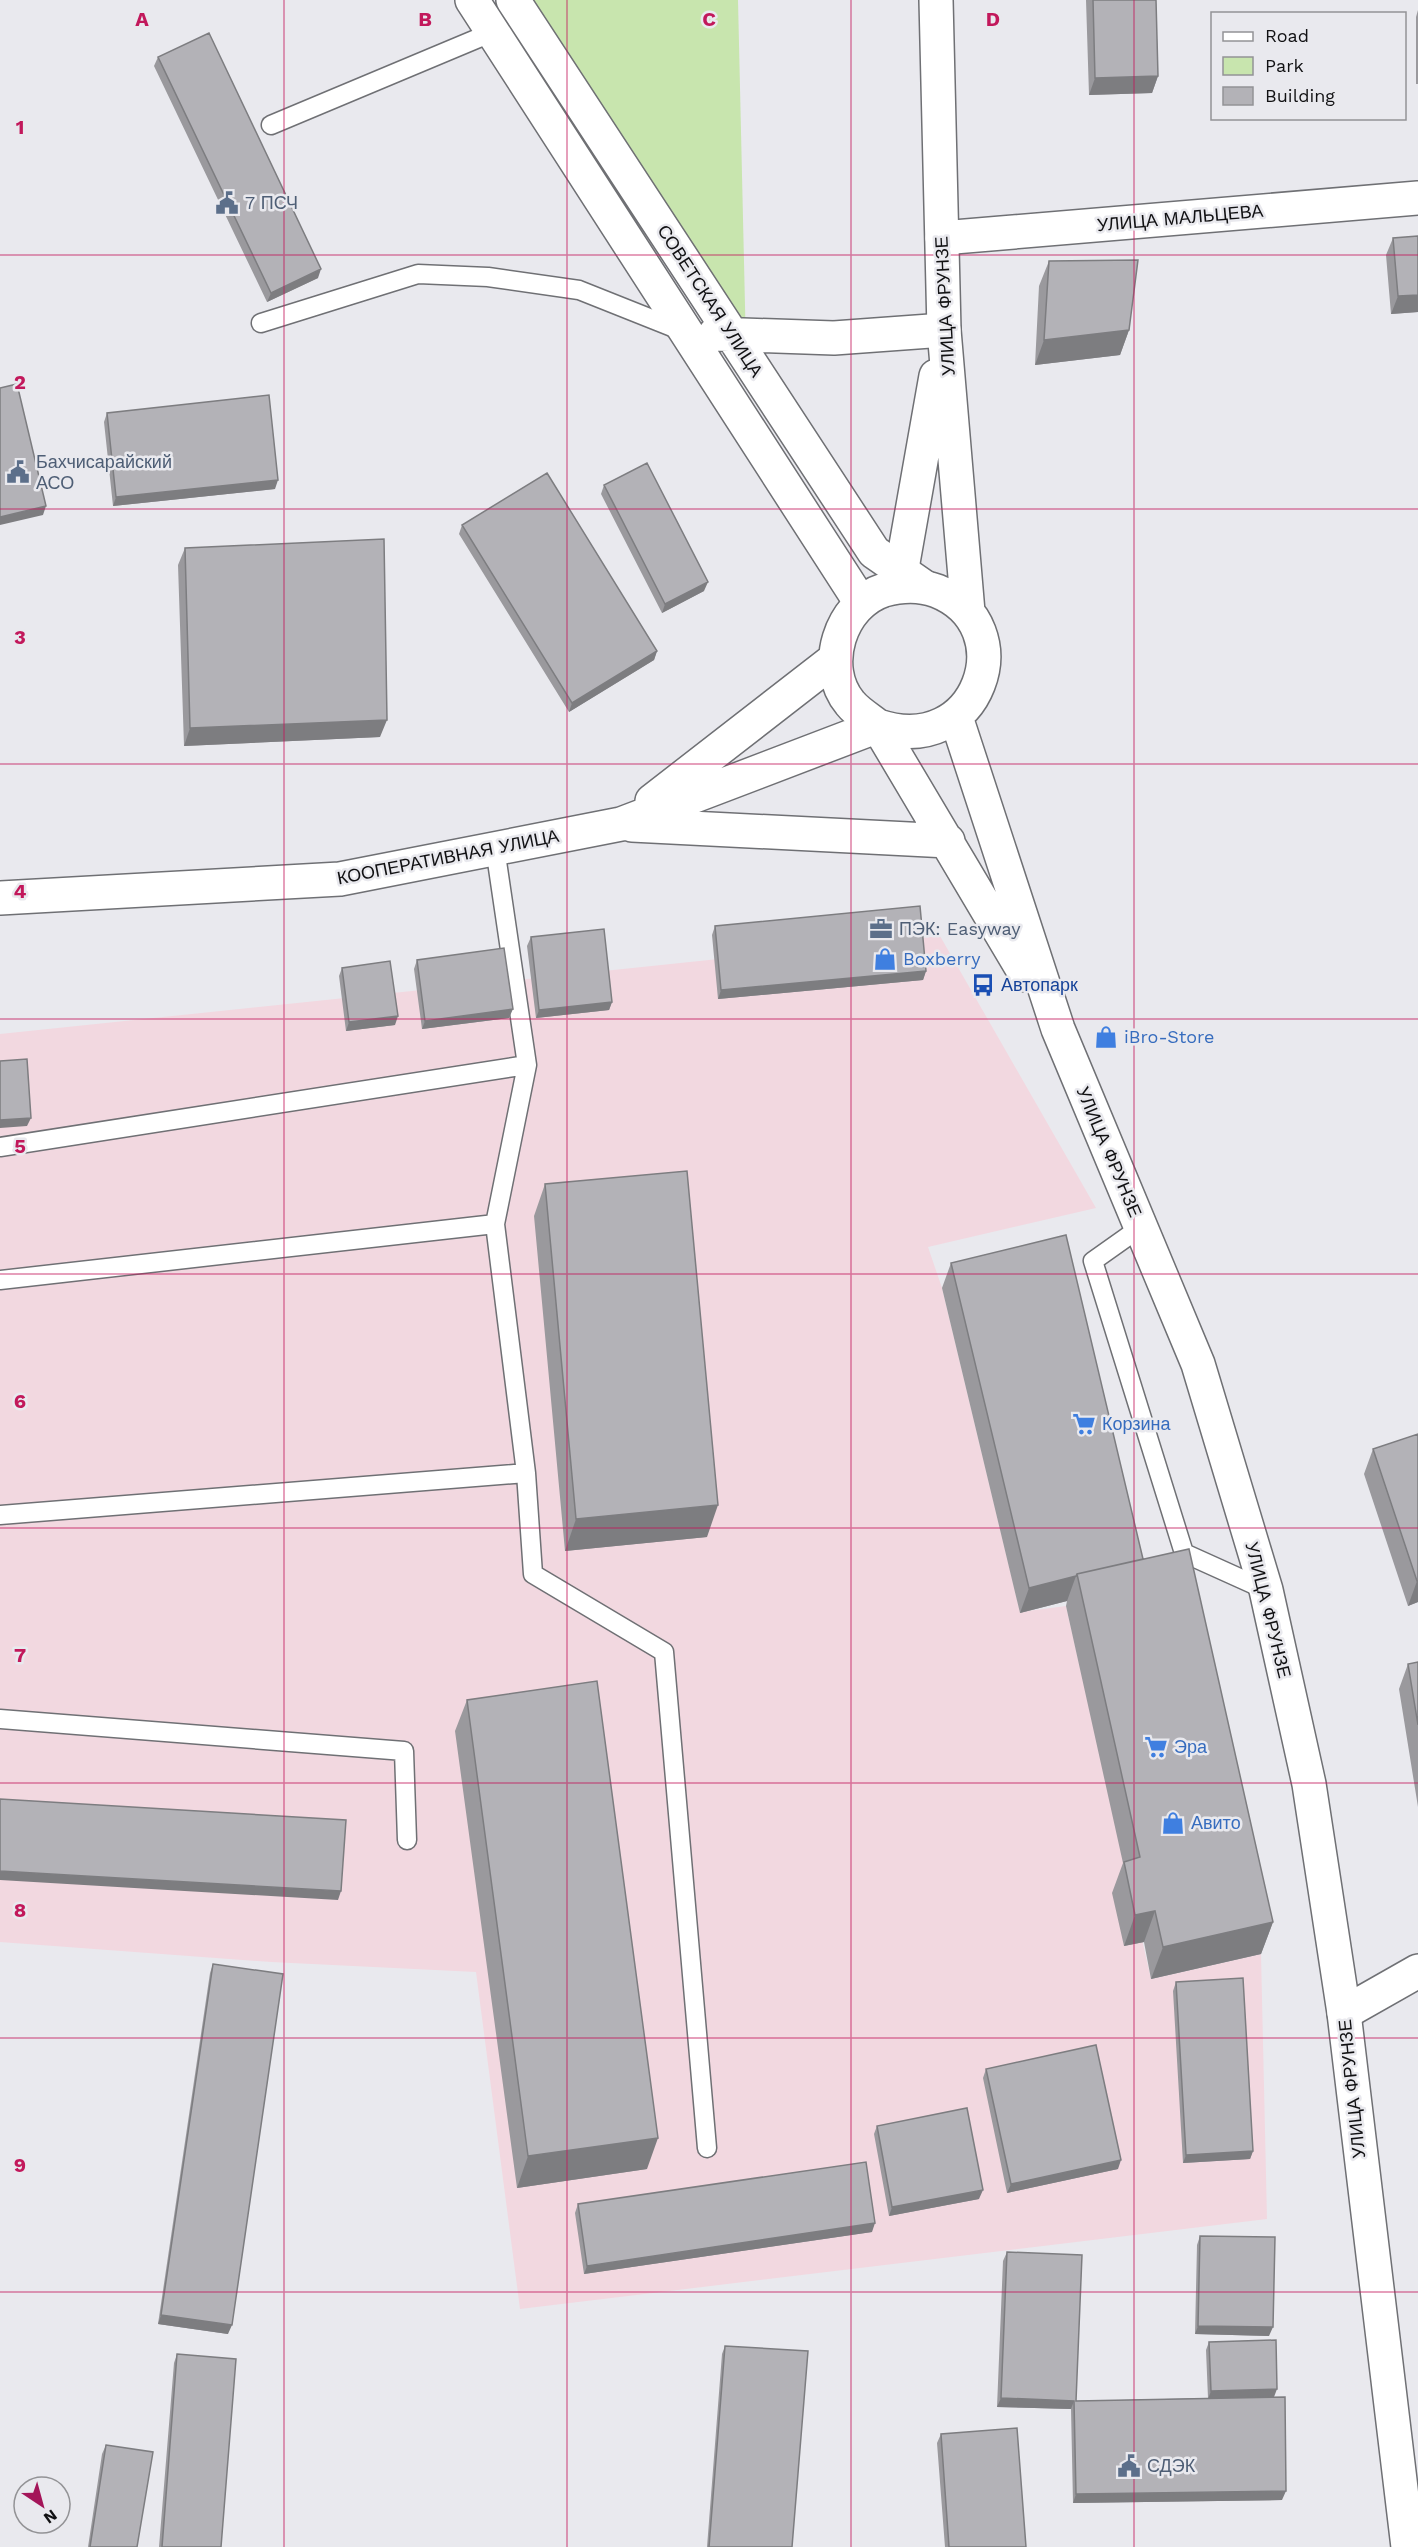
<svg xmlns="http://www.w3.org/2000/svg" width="1418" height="2547" font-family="'Work Sans',sans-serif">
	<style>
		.commercial { fill: #f2d8e0 }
		.green { fill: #c8e5ae }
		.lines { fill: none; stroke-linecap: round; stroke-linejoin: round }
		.lane-casing { stroke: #6f7074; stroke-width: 21 }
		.street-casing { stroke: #6f7074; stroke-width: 36 }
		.secondary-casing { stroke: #6f7074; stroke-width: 36 }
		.lane { stroke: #fff; stroke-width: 18 }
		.street { stroke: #fff; stroke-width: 33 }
		.secondary { stroke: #fff; stroke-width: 33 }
		.wall { fill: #9a999d }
		.shaded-wall { fill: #7d7d80 }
		.building { fill: #b3b2b7; stroke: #7d7d80; stroke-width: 1.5 }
		.grid { fill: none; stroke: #c2185b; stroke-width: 1.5; stroke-opacity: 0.55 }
		.labels { text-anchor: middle; stroke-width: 5; stroke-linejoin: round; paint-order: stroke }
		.service-label { font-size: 18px; fill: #4e5e75; stroke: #e9e9ee; text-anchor: start }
		.street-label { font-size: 18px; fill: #111113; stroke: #e9e9ee }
		.shop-label { font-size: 18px; fill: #366cbe; stroke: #e9e9ee; text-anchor: start }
		.transit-label { font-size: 18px; fill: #164399; stroke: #e9e9ee; text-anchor: start }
		.grid-label { font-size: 20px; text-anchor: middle; font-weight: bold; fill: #c2185b; stroke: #e9e9ee; stroke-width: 5; stroke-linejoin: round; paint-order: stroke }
	</style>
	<rect width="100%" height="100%" fill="#e9e9ee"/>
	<path class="commercial" d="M 940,936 L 1096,1208 L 928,1247 L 942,1288 L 1020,1612 L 1066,1606 L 1151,1979 L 1261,1954 L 1267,2219 L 520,2309 L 476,1972 L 271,1962 L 0,1942 L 0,1034 Z"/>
	<path class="green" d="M 534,0 L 738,0 L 746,349 Z"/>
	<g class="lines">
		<g class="lane-casing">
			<path id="lane" d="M 271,125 L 493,32
				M 261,323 L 418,274 L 488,277 L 579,290 L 682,331
				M 0,1147 L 527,1065
				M 1141,1227 L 1093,1261 L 1184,1553 L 1266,1590
				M 0,1280 L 495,1224 L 527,1065 L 495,848
				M 526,1473 L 533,1574 L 664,1652 L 707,2148
				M 0,1515 L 526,1473 L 495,1224
				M 0,1719 L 404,1751 L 407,1840"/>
		</g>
		<g class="street-casing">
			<path id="street" d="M 472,0 L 861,603
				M 513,0 L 874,552 L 923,586
				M 942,238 L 1418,198
				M 715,334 L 834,338 L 944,330
				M 1344,2013 L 1418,1971"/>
		</g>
		<g class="secondary-casing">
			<path id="secondary" d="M 936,0 L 944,330 L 968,612
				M 899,585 L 936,376
				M 956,717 L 1058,1029 L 1198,1364 L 1266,1590 L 1309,1784 L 1344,2013 L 1408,2547
				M 878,726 C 979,760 1025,626 937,591 C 919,584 902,585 884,590 C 840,604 820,667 850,703 C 857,712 869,719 878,726 L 1026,975
				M 652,801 L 835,659
				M 632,825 L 948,841
				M 0,898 L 340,879 L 621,824 L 878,726"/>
		</g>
		<use href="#lane" class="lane"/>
		<use href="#street" class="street"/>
		<use href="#secondary" class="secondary"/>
	</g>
	<path class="wall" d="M 1086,0 L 1156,0 L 1158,76 L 1152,93 L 1089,95 Z
		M 1418,10 L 1418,84 L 1416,84 L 1416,17 Z
		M 158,57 L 318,278 L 267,302 L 154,66 Z
		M 1418,236 L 1418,312 L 1391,314 L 1386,255 L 1393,238 Z
		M 1049,261 L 1129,330 L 1120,355 L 1035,365 L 1039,286 Z
		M 107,413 L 275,489 L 113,506 L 104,422 Z
		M 604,485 L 704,591 L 662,613 L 601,494 Z
		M 462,525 L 657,651 L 654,660 L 569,712 L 459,534 Z
		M 185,548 L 380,737 L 184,746 L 178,565 Z
		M 715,926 L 926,971 L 923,980 L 718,999 L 712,935 Z
		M 531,937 L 612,1002 L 609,1010 L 536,1018 L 527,946 Z
		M 417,960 L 509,1018 L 422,1029 L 414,969 Z
		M 342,968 L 395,1025 L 346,1031 L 339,976 Z
		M 545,1184 L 707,1537 L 565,1551 L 534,1216 Z
		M 951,1263 L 1143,1559 L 1273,1922 L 1261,1954 L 1151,1979 L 1144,1942 L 1124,1946 L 1112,1893 L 1123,1863 L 1066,1606 L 1067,1601 L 1020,1613 L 942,1288 Z
		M 1418,1434 L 1418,1602 L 1408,1606 L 1364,1474 L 1373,1449 Z
		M 1418,1662 L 1418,1807 L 1399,1689 L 1408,1664 Z
		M 467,1700 L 647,2169 L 517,2188 L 455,1731 Z
		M 213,1964 L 228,2334 L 158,2324 L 210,1973 Z
		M 1176,1982 L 1253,2151 L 1250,2159 L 1183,2163 L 1173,1991 Z
		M 986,2069 L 1118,2169 L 1007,2193 L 983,2078 Z
		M 877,2126 L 979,2199 L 889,2216 L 874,2134 Z
		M 578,2204 L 872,2232 L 584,2274 L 575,2213 Z
		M 1200,2236 L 1269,2336 L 1195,2334 L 1197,2245 Z
		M 1007,2252 L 1076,2401 L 1208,2398 L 1206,2350 L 1209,2342 L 1274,2397 L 1282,2500 L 1073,2503 L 1071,2409 L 997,2407 L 1003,2261 Z
		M 725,2346 L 792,2547 L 707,2547 L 722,2354 Z
		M 177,2354 L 221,2547 L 159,2547 L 174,2363 Z
		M 941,2434 L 1026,2547 L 945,2547 L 937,2443 Z
		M 106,2445 L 137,2547 L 88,2547 L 102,2454 Z"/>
	<path class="shaded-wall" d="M 1158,76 L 1152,93 L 1089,95 L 1095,78 Z
		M 321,269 L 318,278 L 267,302 L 271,293 Z
		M 1418,295 L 1418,312 L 1391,314 L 1398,296 Z
		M 1129,330 L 1120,355 L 1035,365 L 1044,340 Z
		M 278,480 L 275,489 L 113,506 L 116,497 Z
		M 46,506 L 43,515 L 0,525 L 0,517 Z
		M 708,582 L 704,591 L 662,613 L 665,604 Z
		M 657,651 L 654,660 L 569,712 L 572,703 Z
		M 387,720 L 380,737 L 184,746 L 190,728 Z
		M 926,971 L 923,980 L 718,999 L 721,990 Z
		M 612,1002 L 609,1010 L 536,1018 L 539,1010 Z
		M 513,1009 L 509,1018 L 422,1029 L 425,1021 Z
		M 398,1016 L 395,1025 L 346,1031 L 349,1022 Z
		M 31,1118 L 27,1126 L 0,1128 L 0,1120 Z
		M 718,1505 L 707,1537 L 565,1551 L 576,1519 Z
		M 1076,1576 L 1067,1601 L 1020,1613 L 1029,1588 Z
		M 1417,1581 L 1418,1581 L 1418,1602 L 1408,1606 Z
		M 0,1871 L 341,1891 L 338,1900 L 0,1880 Z
		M 1155,1911 L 1144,1942 L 1124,1946 L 1135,1915 Z
		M 1273,1922 L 1261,1954 L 1151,1979 L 1163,1947 Z
		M 658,2138 L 647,2169 L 517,2188 L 528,2156 Z
		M 1253,2151 L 1250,2159 L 1183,2163 L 1186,2155 Z
		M 1121,2160 L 1118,2169 L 1007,2193 L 1011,2184 Z
		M 983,2190 L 979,2199 L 889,2216 L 892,2207 Z
		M 875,2223 L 872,2232 L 584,2274 L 587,2266 Z
		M 161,2315 L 232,2325 L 228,2334 L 158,2324 Z
		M 1198,2326 L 1273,2327 L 1269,2336 L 1195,2334 Z
		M 1277,2389 L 1274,2397 L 1208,2399 L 1211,2391 Z
		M 1001,2398 L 1074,2401 L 1071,2409 L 997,2407 Z
		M 1286,2491 L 1282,2500 L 1073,2503 L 1076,2494 Z"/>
	<path class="building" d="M 1093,0 L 1156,0 L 1158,76 L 1095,78 Z
		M 209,33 L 321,269 L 271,293 L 158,57 Z
		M 1418,236 L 1418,295 L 1398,296 L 1393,238 Z
		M 1138,260 L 1129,330 L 1044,340 L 1049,261 Z
		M 17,384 L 46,506 L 0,517 L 0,388 Z
		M 269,395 L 278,480 L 116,497 L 107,413 Z
		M 647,463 L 708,582 L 665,604 L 604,485 Z
		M 547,473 L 657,651 L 572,703 L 462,525 Z
		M 384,539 L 387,720 L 190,728 L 185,548 Z
		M 920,906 L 926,971 L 721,990 L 715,926 Z
		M 604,929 L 612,1002 L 539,1010 L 531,937 Z
		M 504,948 L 513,1009 L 425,1021 L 417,960 Z
		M 390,961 L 398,1016 L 349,1022 L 342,968 Z
		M 27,1059 L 31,1118 L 0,1120 L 0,1061 Z
		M 687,1171 L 718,1505 L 576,1519 L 545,1184 Z
		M 1066,1235 L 1143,1559 L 1077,1574 L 1076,1576 L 1029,1588 L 951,1263 Z
		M 1418,1434 L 1418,1581 L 1417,1581 L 1373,1449 Z
		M 1189,1549 L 1273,1922 L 1163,1947 L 1155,1911 L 1135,1915 L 1124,1862 L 1140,1857 L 1077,1574 Z
		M 1418,1662 L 1418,1725 L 1408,1664 Z
		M 597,1681 L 658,2138 L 528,2156 L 467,1700 Z
		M 0,1799 L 346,1820 L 341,1891 L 0,1871 Z
		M 213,1964 L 283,1974 L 232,2325 L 161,2315 Z
		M 1243,1978 L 1253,2151 L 1186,2155 L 1176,1982 Z
		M 1096,2045 L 1121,2160 L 1011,2184 L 986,2069 Z
		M 967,2108 L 983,2190 L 892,2207 L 877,2126 Z
		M 866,2162 L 875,2223 L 587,2266 L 578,2204 Z
		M 1200,2236 L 1275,2237 L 1273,2327 L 1198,2326 Z
		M 1007,2252 L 1082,2255 L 1076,2401 L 1285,2397 L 1286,2491 L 1076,2494 L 1074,2401 L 1001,2398 Z
		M 1276,2340 L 1277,2389 L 1211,2391 L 1209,2342 Z
		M 725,2346 L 808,2351 L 792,2547 L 709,2547 Z
		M 177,2354 L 236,2359 L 221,2547 L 162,2547 Z
		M 1017,2428 L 1026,2547 L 949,2547 L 941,2434 Z
		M 106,2445 L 153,2452 L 137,2547 L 90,2547 Z"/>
	<path class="grid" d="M 284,0 L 284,2547M 567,0 L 567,2547M 851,0 L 851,2547M 1134,0 L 1134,2547M 0,255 L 1418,255M 0,509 L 1418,509M 0,764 L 1418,764M 0,1019 L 1418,1019M 0,1274 L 1418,1274M 0,1528 L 1418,1528M 0,1783 L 1418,1783M 0,2038 L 1418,2038M 0,2292 L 1418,2292"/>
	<defs>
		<g id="civic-bare" transform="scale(1.8)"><path d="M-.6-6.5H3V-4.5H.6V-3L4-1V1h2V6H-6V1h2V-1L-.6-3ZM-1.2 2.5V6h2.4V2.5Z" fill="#5c6f8a" stroke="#e9e9ee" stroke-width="2.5" paint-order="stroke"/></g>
		<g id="office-bare" transform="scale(1.8)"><path d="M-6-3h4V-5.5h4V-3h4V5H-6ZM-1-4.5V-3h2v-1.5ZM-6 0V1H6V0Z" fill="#5c6f8a" stroke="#e9e9ee" stroke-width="2.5" paint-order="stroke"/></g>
		<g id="shop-bare" transform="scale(1.8)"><path d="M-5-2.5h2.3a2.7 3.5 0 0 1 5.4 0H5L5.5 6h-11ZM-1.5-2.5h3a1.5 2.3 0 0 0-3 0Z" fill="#3f7fe0" stroke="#e9e9ee" stroke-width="2.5" paint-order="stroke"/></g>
		<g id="bus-bare" transform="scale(1.8)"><path d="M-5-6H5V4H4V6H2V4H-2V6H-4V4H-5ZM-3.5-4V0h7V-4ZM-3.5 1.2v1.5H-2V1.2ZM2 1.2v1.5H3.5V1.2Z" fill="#1a4fb4" stroke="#e9e9ee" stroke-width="2.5" paint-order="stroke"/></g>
		<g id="supermarket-bare" transform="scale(1.8)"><path d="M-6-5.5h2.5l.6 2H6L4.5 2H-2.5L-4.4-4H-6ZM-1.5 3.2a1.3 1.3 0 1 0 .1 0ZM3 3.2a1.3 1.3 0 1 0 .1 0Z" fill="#3f7fe0" stroke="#e9e9ee" stroke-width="2.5" paint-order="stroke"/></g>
	</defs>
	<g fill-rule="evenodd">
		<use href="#civic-bare" x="227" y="203"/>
		<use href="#civic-bare" x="18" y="472"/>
		<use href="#office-bare" x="881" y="929"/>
		<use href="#shop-bare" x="885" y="959"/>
		<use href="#bus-bare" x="983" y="985"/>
		<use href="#shop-bare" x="1106" y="1037"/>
		<use href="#supermarket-bare" x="1084" y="1424"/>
		<use href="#supermarket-bare" x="1156" y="1747"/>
		<use href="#shop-bare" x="1173" y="1823"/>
		<use href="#civic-bare" x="1129" y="2466"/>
	</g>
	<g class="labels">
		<g class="service-label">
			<text x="245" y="209">7 ПСЧ</text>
			<text x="36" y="468">Бахчисарайский<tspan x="36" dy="21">АСО</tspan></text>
			<text x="899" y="935">ПЭК: Easyway</text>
			<text x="1147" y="2472">СДЭК</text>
		</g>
		<g class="street-label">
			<text transform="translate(1180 218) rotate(-5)" y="6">УЛИЦА МАЛЬЦЕВА</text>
			<text transform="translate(710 301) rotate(57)" y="6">СОВЕТСКАЯ УЛИЦА</text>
			<text transform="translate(945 306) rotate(-93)" y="6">УЛИЦА ФРУНЗЕ</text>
			<text transform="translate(448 857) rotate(-11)" y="6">КООПЕРАТИВНАЯ УЛИЦА</text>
			<text transform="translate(1109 1152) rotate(67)" y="6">УЛИЦА ФРУНЗЕ</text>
			<text transform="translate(1268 1610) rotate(76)" y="6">УЛИЦА ФРУНЗЕ</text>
			<text transform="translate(1352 2089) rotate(-96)" y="6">УЛИЦА ФРУНЗЕ</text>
		</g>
		<g class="shop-label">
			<text x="903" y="965">Boxberry</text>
			<text x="1124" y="1043">iBro-Store</text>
			<text x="1102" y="1430">Корзина</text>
			<text x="1174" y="1753">Эра</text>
			<text x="1191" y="1829">Авито</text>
		</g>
		<g class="transit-label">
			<text x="1001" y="991">Автопарк</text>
		</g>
	</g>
	<g class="grid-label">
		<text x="142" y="26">A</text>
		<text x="425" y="26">B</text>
		<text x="709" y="26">C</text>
		<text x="993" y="26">D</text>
		<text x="20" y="134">1</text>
		<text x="20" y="389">2</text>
		<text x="20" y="644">3</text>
		<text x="20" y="898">4</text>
		<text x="20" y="1153">5</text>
		<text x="20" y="1408">6</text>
		<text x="20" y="1662">7</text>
		<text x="20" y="1917">8</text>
		<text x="20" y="2172">9</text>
	</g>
	<rect x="1211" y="12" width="195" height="108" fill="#e9e9ee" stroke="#939396" stroke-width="1.5"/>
	<rect x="1223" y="32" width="30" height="9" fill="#ffffff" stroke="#939396" stroke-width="1.5"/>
	<text x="1265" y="42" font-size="18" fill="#111113">Road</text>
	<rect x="1223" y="57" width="30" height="18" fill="#c8e5ae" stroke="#939396" stroke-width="1.5"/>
	<text x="1265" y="72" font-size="18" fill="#111113">Park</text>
	<rect x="1223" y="87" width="30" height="18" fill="#b3b2b7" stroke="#939396" stroke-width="1.5"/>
	<text x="1265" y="102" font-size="18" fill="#111113">Building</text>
	<g transform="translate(42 2505) rotate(144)"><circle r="28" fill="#e9e9ee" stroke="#939396" stroke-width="1.5"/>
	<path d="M0-4.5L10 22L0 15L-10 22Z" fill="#a41559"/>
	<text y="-9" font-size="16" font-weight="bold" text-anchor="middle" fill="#111113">N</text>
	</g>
</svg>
